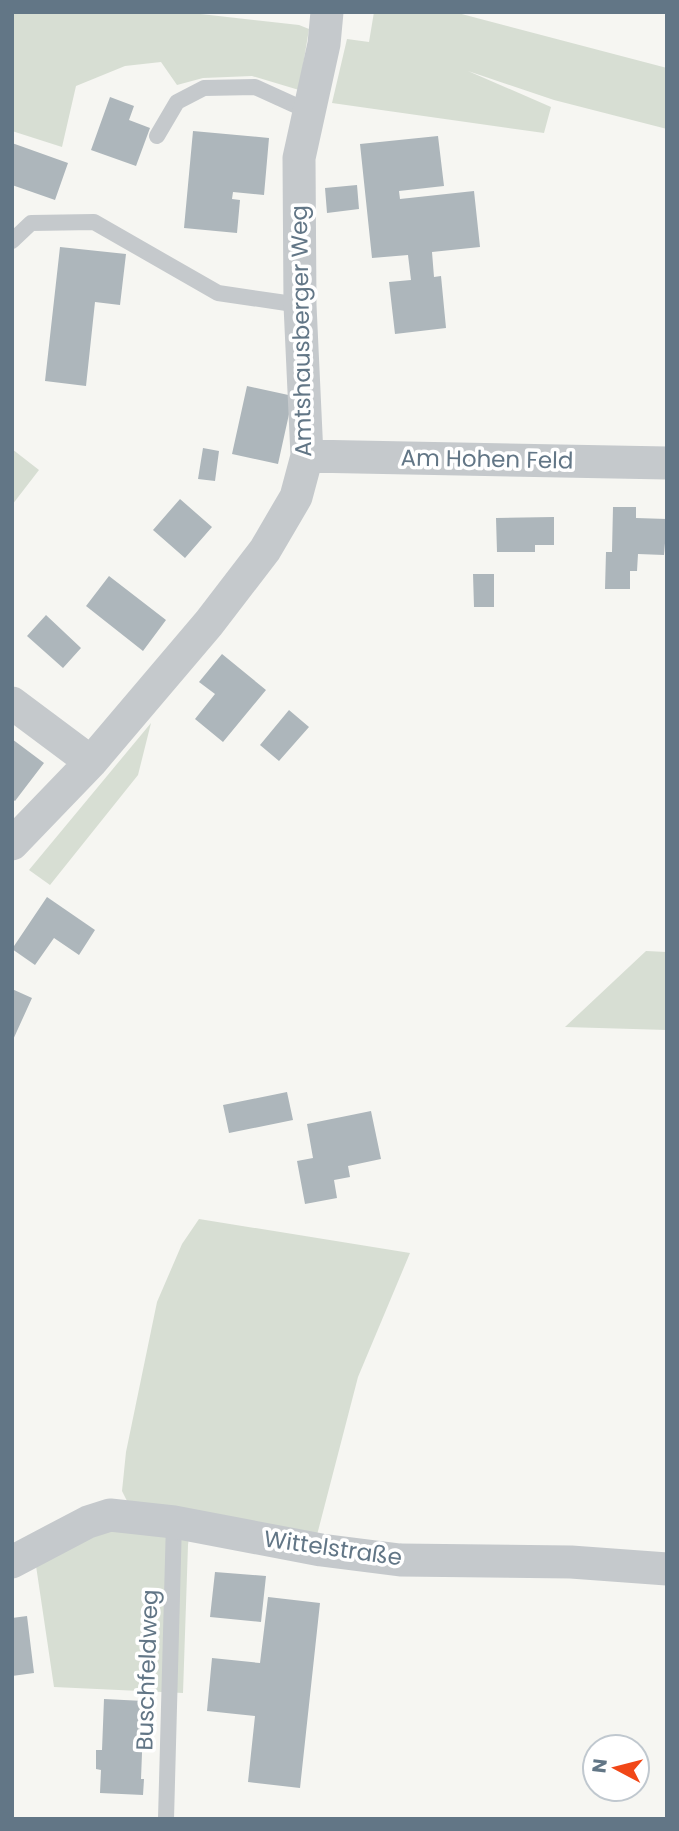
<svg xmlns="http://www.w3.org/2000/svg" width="679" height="1831" font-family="Poppins,sans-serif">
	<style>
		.green { fill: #d7ded3 }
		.building { fill: #adb6bb }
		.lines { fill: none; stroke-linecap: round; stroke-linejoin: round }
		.lane { stroke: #c5c9cc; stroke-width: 16 }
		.street { stroke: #c5c9cc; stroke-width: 33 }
		.labels { text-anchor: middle; stroke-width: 7; stroke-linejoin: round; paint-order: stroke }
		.street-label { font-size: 23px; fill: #627686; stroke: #fff }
	</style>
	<rect width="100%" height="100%" fill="#f6f6f2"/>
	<path class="green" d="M 12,12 L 183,12 L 299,25 L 309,29 L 299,90 L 252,76 L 203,78 L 177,85 L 161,62 L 125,66 L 76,86 L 62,147 L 12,131 Z
		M 374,12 L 454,12 L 667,68 L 667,129 L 554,100 L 468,71 L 551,107 L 544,133 L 332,103 L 347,39 L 369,42 Z
		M 12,449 L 39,470 L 12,505 Z
		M 151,723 L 138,775 L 50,885 L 29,870 Z
		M 646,951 L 667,952 L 667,1030 L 565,1027 Z
		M 199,1219 L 410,1253 L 358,1377 L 317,1535 L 192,1512 L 188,1545 L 183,1693 L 54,1687 L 35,1559 L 130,1507 L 122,1491 L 126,1452 L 157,1302 L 182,1244 Z"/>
	<path class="building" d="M 110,97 L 134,106 L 129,120 L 150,128 L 136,166 L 91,150 Z
		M 193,131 L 269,138 L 264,195 L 233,192 L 232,199 L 240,200 L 237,233 L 184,228 Z
		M 438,136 L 444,186 L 399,191 L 400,199 L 474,191 L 480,247 L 432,252 L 434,277 L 441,276 L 446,328 L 395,334 L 389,282 L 411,280 L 408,255 L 372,258 L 360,144 Z
		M 12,143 L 68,163 L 55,200 L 12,185 Z
		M 357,185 L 359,209 L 327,213 L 325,188 Z
		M 60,247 L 126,254 L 120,305 L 95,302 L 86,386 L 45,381 Z
		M 247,386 L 293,396 L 278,464 L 232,454 Z
		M 203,448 L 219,451 L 215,481 L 198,479 Z
		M 180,499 L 212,527 L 185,558 L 153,530 Z
		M 613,507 L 636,507 L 636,518 L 667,519 L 664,555 L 638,554 L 637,571 L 630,571 L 630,589 L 605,589 L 606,552 L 612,552 Z
		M 554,517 L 554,545 L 535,545 L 535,552 L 497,552 L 496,518 Z
		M 473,574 L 494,574 L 494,607 L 474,607 Z
		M 109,576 L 166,620 L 143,651 L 86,606 Z
		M 46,615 L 81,648 L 63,668 L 27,636 Z
		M 222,654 L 266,690 L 223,742 L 195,719 L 215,694 L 199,682 Z
		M 289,710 L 309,727 L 279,761 L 260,745 Z
		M 12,739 L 44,763 L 15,801 L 12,799 Z
		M 47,897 L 95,930 L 79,955 L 54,938 L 35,965 L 12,949 Z
		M 12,989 L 32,998 L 12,1042 Z
		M 287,1092 L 293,1120 L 229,1133 L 223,1105 Z
		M 371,1111 L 381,1159 L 348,1166 L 350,1177 L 334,1180 L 337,1198 L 305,1204 L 297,1161 L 313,1158 L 307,1124 Z
		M 215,1572 L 266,1576 L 261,1622 L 210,1617 Z
		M 268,1597 L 320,1603 L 300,1788 L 248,1782 L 255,1716 L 207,1711 L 212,1658 L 260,1663 Z
		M 27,1616 L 34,1673 L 12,1676 L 12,1618 Z
		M 104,1699 L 144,1701 L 141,1779 L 144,1779 L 143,1795 L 100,1793 L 101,1770 L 96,1769 L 96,1750 L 102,1750 Z"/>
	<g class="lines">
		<path class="lane" d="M 157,136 L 177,102 L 204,88 L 255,87 L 310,112
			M 12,241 L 31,223 L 94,222 L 218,293 L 300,305
			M 166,1819 L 174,1522"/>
		<path class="street" d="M 307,456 L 667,463
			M 12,703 L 91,762
			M 12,844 L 91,762 L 209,623 L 265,550 L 296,497 L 307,456 L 300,305 L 299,158 L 324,44 L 327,12
			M 12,1562 L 88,1522 L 110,1515 L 174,1522 L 321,1550 L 400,1560 L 571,1562 L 667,1569"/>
	</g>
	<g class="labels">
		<g class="street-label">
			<text transform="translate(301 331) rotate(-91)" y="8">Amtshausberger Weg</text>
			<text transform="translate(487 459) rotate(1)" y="8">Am Hohen Feld</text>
			<text transform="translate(333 1548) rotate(8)" y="8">Wittelstraße</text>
			<text transform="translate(147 1670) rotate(-88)" y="8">Buschfeldweg</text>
		</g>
	</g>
	<rect width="679" height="1831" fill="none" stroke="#627686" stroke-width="28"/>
	<g transform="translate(616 1768) rotate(277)"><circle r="33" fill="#ffffff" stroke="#c0c8cf" stroke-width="2"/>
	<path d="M0-5L12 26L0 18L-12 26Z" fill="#f14717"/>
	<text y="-10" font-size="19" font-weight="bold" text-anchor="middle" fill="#627686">N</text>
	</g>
</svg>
